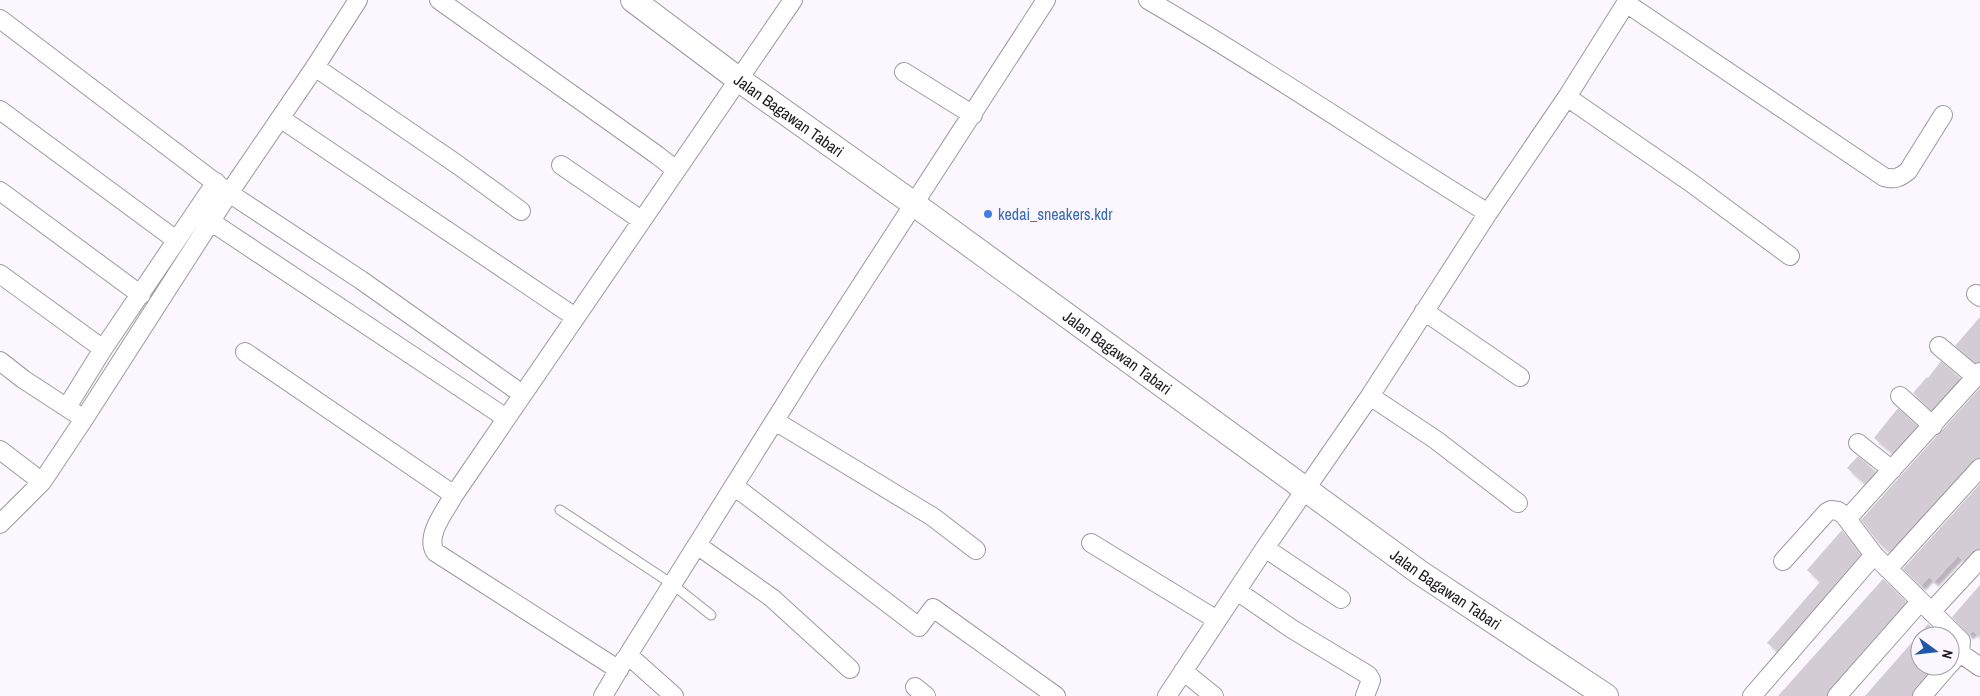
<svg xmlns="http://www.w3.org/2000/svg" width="1980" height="696" font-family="'Archivo Narrow',sans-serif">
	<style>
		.building { fill: #d3ccd5; filter: url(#shadow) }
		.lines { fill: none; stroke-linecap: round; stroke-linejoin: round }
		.lane-casing { stroke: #9f98a1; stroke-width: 11 }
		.street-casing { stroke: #9f98a1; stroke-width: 20 }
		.secondary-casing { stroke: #9f98a1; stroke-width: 26 }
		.lane { stroke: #fff; stroke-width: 9 }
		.street { stroke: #fff; stroke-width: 18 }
		.secondary { stroke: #fff; stroke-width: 24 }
		.shop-dot { fill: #3f7fe0; stroke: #fcf6fe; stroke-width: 2 }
		.labels { text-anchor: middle; stroke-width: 5; stroke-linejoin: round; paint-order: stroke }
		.street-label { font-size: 16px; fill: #1e1b1f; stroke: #fcf6fe }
		.shop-label { font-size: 16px; fill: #366cbe; stroke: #fcf6fe; text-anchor: start }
	</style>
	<defs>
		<filter id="shadow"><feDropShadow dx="4.5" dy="4.5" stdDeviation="1" flood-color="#0004"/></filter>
	</defs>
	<rect width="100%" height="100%" fill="#fcf6fe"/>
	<path class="building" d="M 1980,317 L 1980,362 L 1975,363 L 1955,346 Z
		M 1941,361 L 1960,378 L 1931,410 L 1913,393 L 1927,377 L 1928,378 Z
		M 1980,388 L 1980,458 L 1972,461 L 1889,552 L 1878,542 L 1861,520 Z
		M 1898,408 L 1917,426 L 1892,453 L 1874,438 Z
		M 1858,456 L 1876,472 L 1865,484 L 1847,468 Z
		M 1980,484 L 1980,549 L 1973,551 L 1964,561 L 1958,556 L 1934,582 L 1929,577 L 1921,586 L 1903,569 Z
		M 1842,530 L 1860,555 L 1777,651 L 1767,643 L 1820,582 L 1807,570 Z
		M 1883,579 L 1906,602 L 1829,689 L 1827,696 L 1778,696 Z
		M 1980,585 L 1980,637 L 1973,631 L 1969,635 L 1952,617 Z
		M 1928,624 L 1941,636 L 1920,636 L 1920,666 L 1934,666 L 1914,689 L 1912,696 L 1865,696 Z"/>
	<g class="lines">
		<g class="lane-casing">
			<path id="lane" d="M 560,510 L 672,584 L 711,615"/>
		</g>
		<g class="street-casing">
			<path id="street" d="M 439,0 L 657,155 L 676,170
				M 1148,0 C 1264,67 1374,143 1488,213
				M 1626,3 L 1884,177 C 1895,180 1899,178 1908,171 L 1943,115
				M 0,19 L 229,193 L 361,280 L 522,394
				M 315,67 L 458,165 L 521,211
				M 904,72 L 973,115
				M 1567,97 L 1690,182 L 1790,256
				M 0,110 L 176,240
				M 280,118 L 575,317
				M 561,165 L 641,220
				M 0,191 L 141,295
				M 210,221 L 506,418
				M 0,274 L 103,349
				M 1976,294 L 1980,297
				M 1424,311 L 1520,377
				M 1939,346 L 1976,377
				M 245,352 L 454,495
				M 0,361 L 23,379 L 75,413
				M 1370,396 L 1436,440 L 1518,503
				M 1900,396 L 1933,426
				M 67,407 L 103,349 L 216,182
				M 775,421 L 933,517 L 976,550
				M 1858,443 L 1892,470
				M 0,450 L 42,482
				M 734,486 L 919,627 L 933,608 L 1056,696
				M 1847,519 L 1980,372
				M 0,524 L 42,482 L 84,419 L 229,193 L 315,67 L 358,0
				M 1091,543 L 1217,620
				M 697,545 L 772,598 L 850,669
				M 1265,548 L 1341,599
				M 1783,561 L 1827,512 L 1831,510 L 1838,511 L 1844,515 L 1874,555 L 1961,641 L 1960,653 L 1950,664
				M 1888,569 L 1980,468
				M 1237,591 L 1292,629 L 1368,675 L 1371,680 L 1365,696
				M 1931,612 L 1980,559
				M 1960,653 L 1980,667
				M 619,670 L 435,552 C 425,535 446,510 454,495 L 793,0
				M 1183,671 L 1214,696
				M 915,687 L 926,696
				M 603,696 L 625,659
				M 674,696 L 628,655 L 812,361 L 1046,0
				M 1167,696 L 1265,548 L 1370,396 L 1488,213 L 1567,97 L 1628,0
				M 1752,696 L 1874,555
				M 1837,696 L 1920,602
				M 1922,696 L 1948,666"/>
		</g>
		<g class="secondary-casing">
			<g id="secondary">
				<path id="s1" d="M 633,0 L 738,79 L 914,204 L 1419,572 L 1606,696"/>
			</g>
		</g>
		<use href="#lane" class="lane"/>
		<use href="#street" class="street"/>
		<use href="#secondary" class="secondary"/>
	</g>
	<circle class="shop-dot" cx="988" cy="214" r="5"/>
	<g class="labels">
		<g class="street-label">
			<text dy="6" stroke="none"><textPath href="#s1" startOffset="194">Jalan Bagawan Tabari</textPath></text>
			<text dy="6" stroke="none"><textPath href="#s1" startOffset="599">Jalan Bagawan Tabari</textPath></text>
			<text dy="6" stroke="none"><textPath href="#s1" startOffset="1004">Jalan Bagawan Tabari</textPath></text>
		</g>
		<g class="shop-label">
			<text x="998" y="220">kedai_sneakers.kdr</text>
		</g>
	</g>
	<g transform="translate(1935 651) rotate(105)"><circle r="24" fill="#fcf6fe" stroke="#a39ea5"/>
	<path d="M0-4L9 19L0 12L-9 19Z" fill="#1f57a9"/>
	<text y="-8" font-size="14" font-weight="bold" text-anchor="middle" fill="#1e1b1f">N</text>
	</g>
</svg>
